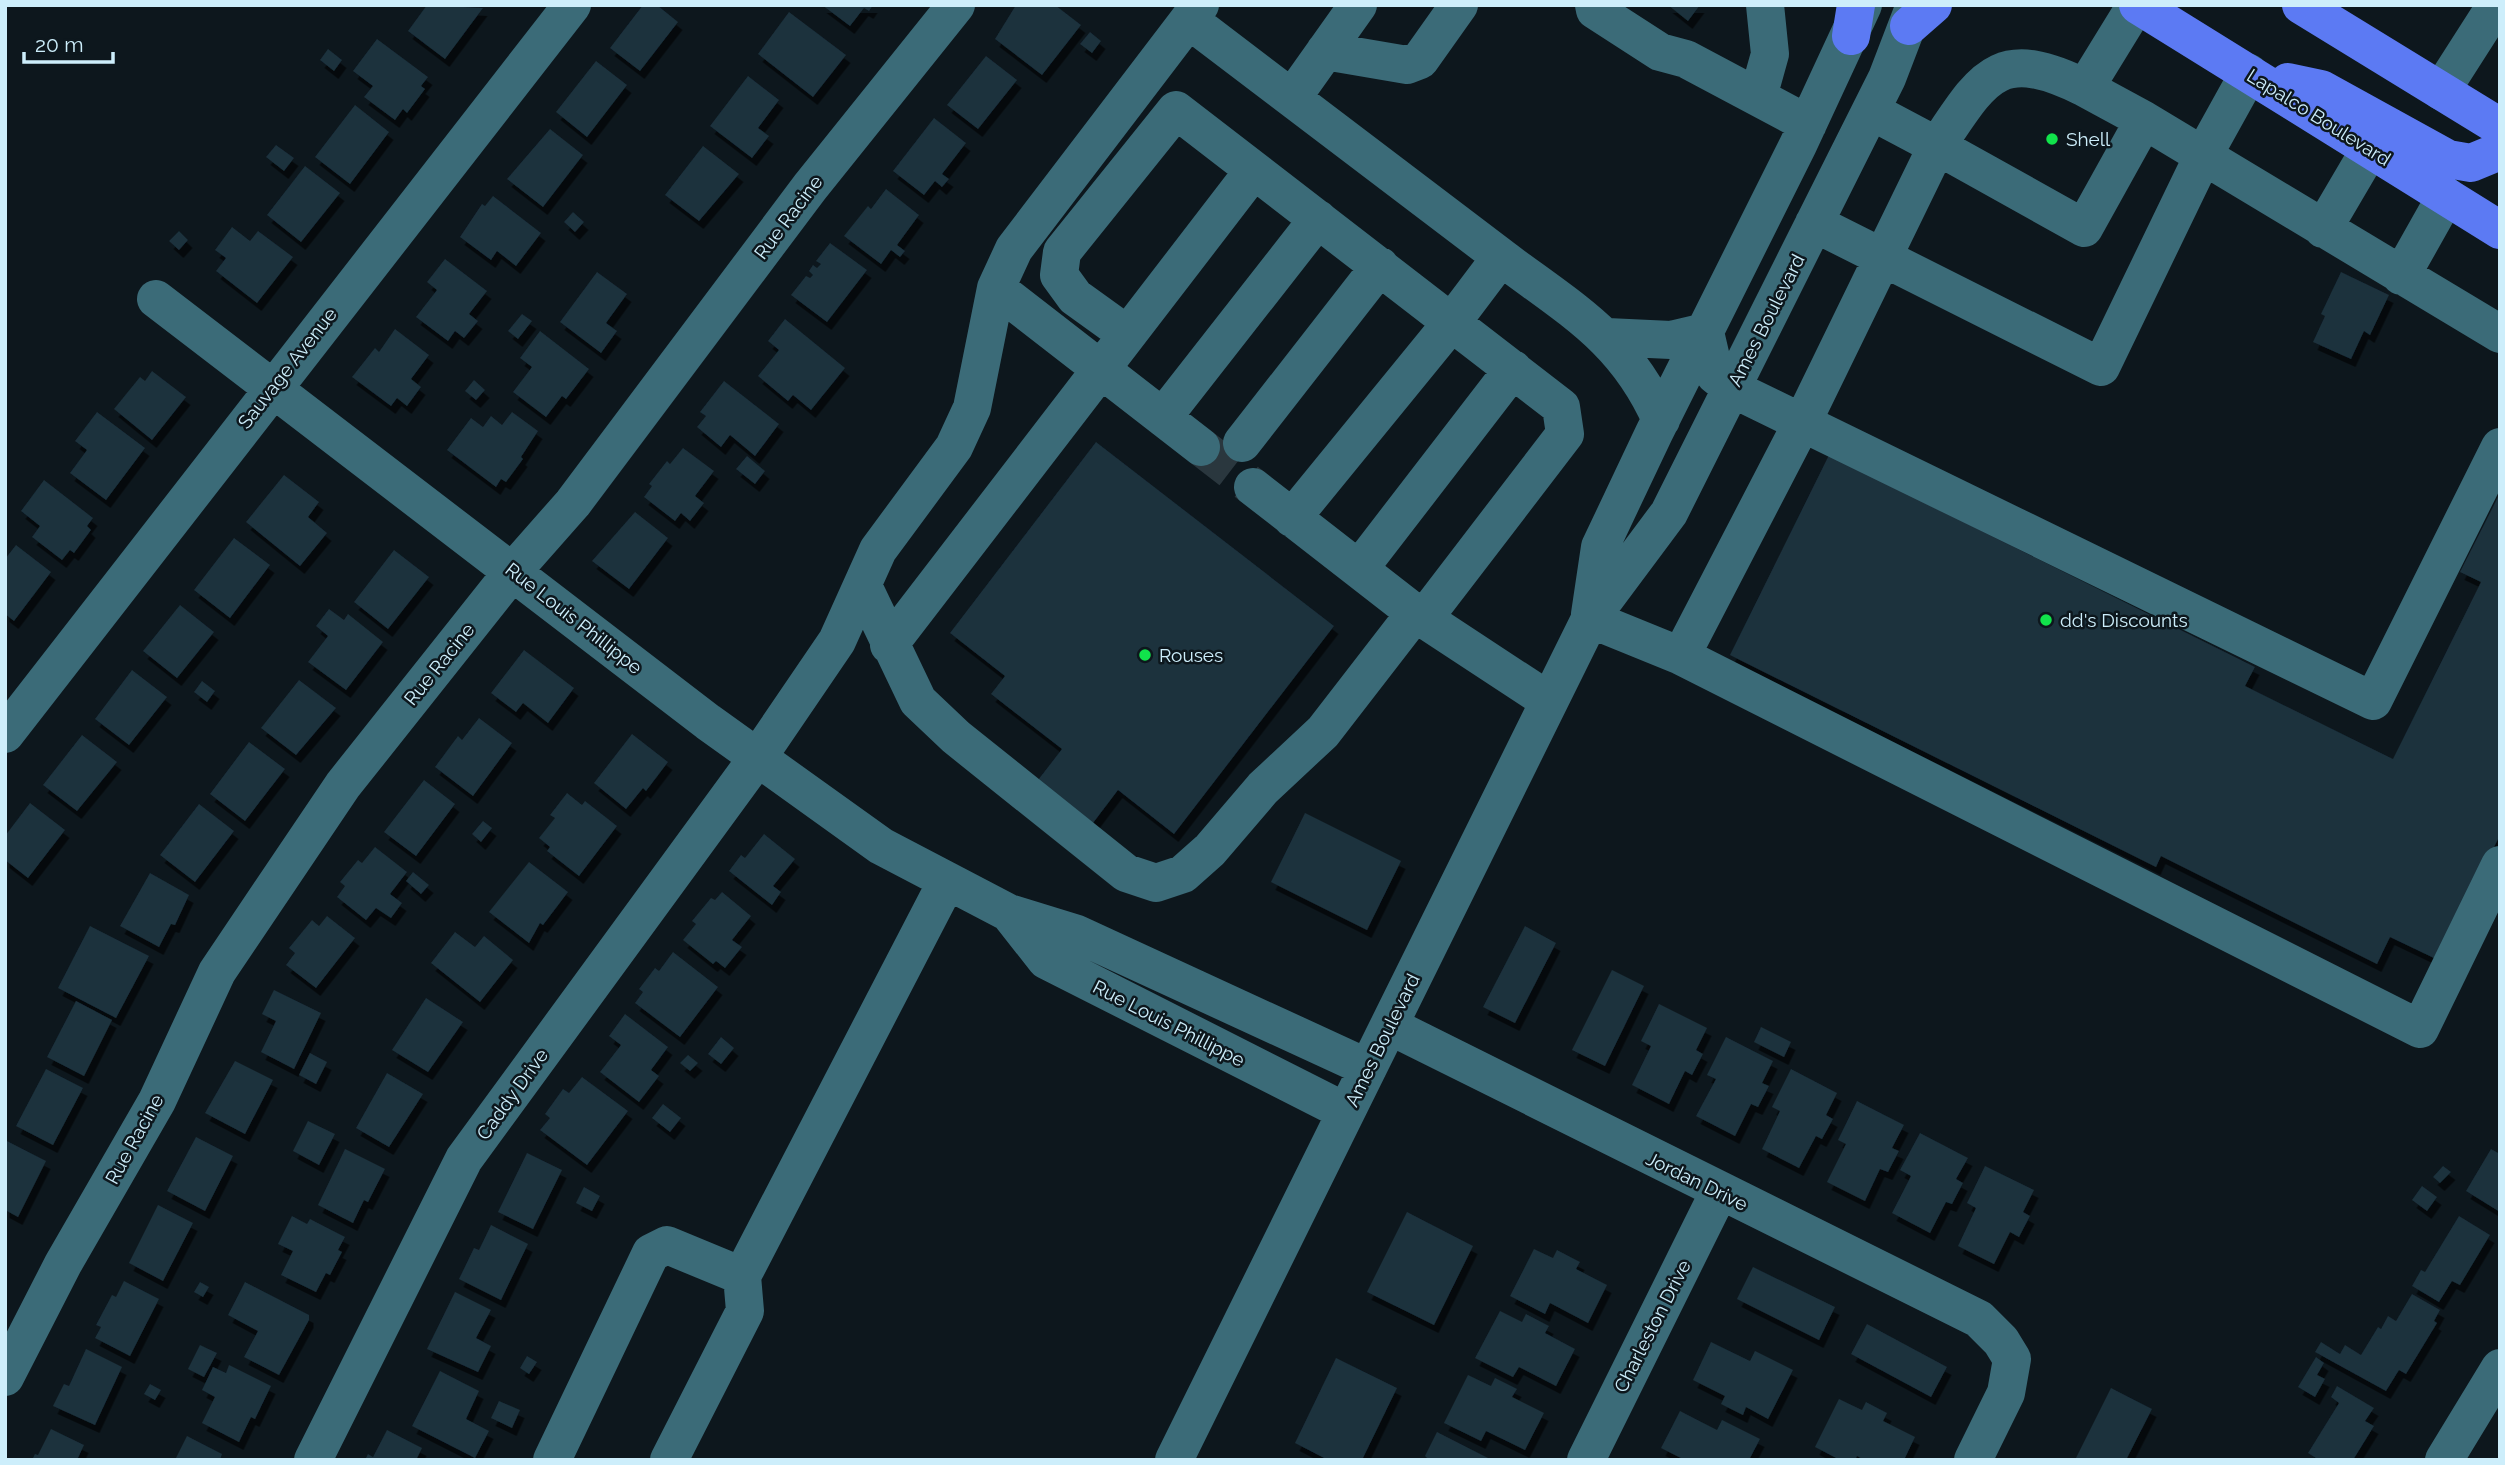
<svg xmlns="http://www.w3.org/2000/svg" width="2505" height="1465" font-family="Raleway,sans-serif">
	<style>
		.building { fill: #1b303c; filter: url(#shadow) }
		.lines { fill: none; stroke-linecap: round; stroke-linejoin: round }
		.minor-tunnel { stroke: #2a373e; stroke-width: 38; stroke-dasharray: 38 19; stroke-linecap: butt }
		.minor { stroke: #3b6b78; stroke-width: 38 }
		.major { stroke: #5c7af3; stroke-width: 38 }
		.poi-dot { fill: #11e34b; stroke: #0d171d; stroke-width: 2.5 }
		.labels { text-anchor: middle; stroke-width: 5; stroke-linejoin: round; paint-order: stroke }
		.street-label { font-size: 19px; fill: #cdeefb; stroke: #0d171d }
		.poi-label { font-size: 19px; fill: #cdeefb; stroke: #0d171d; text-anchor: start }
	</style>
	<defs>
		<filter id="shadow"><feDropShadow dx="4.5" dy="8" stdDeviation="0" flood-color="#0009"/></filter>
	</defs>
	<rect width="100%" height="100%" fill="#0d171d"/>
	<path class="building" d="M 427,5 L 483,8 L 445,59 L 408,31 Z
		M 643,5 L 657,5 L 678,22 L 640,71 L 610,48 Z
		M 822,5 L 873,5 L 869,11 L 864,8 L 850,26 Z
		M 1016,5 L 1055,5 L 1081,25 L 1042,75 L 995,39 Z
		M 1668,5 L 1700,5 L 1688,21 Z
		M 789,12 L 846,55 L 813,97 L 758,54 Z
		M 1090,32 L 1101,41 L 1092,53 L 1080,44 Z
		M 377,39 L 428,77 L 421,86 L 425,89 L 407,113 L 403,109 L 395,120 L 364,97 L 373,86 L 353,71 Z
		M 328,49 L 342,60 L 334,71 L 320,60 Z
		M 986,56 L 1017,80 L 978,129 L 947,105 Z
		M 596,61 L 627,85 L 587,137 L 556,112 Z
		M 748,76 L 779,100 L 758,128 L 769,136 L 752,158 L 710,126 Z
		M 355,105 L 389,132 L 350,184 L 315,157 Z
		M 934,118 L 966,143 L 942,174 L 949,179 L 942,187 L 935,181 L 924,195 L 893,171 Z
		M 550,129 L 583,155 L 543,207 L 507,179 Z
		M 276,145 L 294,158 L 284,171 L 266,157 Z
		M 703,146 L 739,174 L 699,221 L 665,195 Z
		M 305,166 L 340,193 L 301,242 L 267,215 Z
		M 886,189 L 919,215 L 897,245 L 905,251 L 900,257 L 891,250 L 881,264 L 844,236 L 868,206 L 871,209 Z
		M 493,196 L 541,233 L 516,266 L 497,251 L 491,260 L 460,237 L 482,204 L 485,206 Z
		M 573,212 L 584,222 L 575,232 L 564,222 Z
		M 232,227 L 250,241 L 258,231 L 293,257 L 257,303 L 216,271 L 226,258 L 215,250 Z
		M 179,231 L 188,240 L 179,250 L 169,241 Z
		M 830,243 L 867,270 L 827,322 L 791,295 L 806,276 L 810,278 L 813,275 L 809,271 L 813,265 L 817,268 L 821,264 L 816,261 Z
		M 445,259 L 487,291 L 469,314 L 478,321 L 464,338 L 455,331 L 448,341 L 416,317 L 437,290 L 427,282 Z
		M 597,272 L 627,294 L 606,323 L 617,331 L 601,353 L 560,322 Z
		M 2341,272 L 2389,295 L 2370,335 L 2364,331 L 2351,359 L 2313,342 L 2325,316 L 2321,314 Z
		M 522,314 L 532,321 L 518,339 L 508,331 Z
		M 785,319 L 845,368 L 811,410 L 793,395 L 788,401 L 758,376 L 779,350 L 768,341 Z
		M 395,329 L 429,355 L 411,379 L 421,387 L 407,406 L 397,398 L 391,406 L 352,377 L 375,348 L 379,352 Z
		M 540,331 L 589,369 L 566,399 L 562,396 L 546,417 L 513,392 L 532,367 L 520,358 Z
		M 152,371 L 186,397 L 152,440 L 114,409 L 140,377 L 145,381 Z
		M 474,380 L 485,390 L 476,400 L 465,391 Z
		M 724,381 L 779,424 L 755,456 L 730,435 L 721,447 L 697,427 L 706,416 L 700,412 Z
		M 97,412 L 145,448 L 106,500 L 70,473 L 87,450 L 75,441 Z
		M 512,412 L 538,431 L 521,457 L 523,459 L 506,482 L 501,479 L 496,487 L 447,450 L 471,418 L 483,427 L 491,416 L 502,425 Z
		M 1096,442 L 1334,626 L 1174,834 L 1118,790 L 1093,823 L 1038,780 L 1062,749 L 991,694 L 1005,676 L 950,633 Z
		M 683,448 L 714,471 L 695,496 L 704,503 L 690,521 L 681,513 L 675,521 L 644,497 L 652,486 L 649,484 L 667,461 L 670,464 Z
		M 1829,455 L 2255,667 L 2245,686 L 2393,759 L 2481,582 L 2460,572 L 2500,493 L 2500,835 L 2438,960 L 2390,937 L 2377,964 L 2161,856 L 2156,867 L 1730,655 Z
		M 747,456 L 765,471 L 755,484 L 736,469 Z
		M 284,475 L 319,502 L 308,517 L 327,533 L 300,566 L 246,522 Z
		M 44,480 L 93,518 L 87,526 L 91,530 L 74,553 L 70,550 L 62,560 L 32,537 L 40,526 L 21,511 Z
		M 635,512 L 668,538 L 629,589 L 592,561 Z
		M 234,538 L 270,565 L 230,618 L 194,590 Z
		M 16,545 L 51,572 L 14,621 L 5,614 L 5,559 Z
		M 394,550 L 429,577 L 388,629 L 354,602 Z
		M 180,605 L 214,632 L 177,678 L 143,651 Z
		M 329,609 L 344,620 L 348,614 L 383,642 L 346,690 L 308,662 L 328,636 L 316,626 Z
		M 524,650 L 574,688 L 548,723 L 523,703 L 516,712 L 491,693 Z
		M 132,670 L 167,697 L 129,745 L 95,719 Z
		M 299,680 L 336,708 L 296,755 L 261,728 Z
		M 202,681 L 215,691 L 207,702 L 194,692 Z
		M 479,718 L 512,743 L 473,796 L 435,767 L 458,736 L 462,740 Z
		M 632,734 L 668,762 L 646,791 L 643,788 L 626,809 L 594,783 Z
		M 82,735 L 117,762 L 77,811 L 43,785 Z
		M 249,742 L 285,769 L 245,821 L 210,794 Z
		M 424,780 L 455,804 L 416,856 L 384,832 Z
		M 567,793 L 582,805 L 585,801 L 617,826 L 579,876 L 547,851 L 550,847 L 539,838 L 555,818 L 550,815 Z
		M 30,803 L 65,830 L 28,878 L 5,860 L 5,836 Z
		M 199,804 L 234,831 L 195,882 L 160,855 Z
		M 1305,813 L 1401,861 L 1367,930 L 1271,882 Z
		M 483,821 L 492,828 L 481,842 L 472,834 Z
		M 764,834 L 795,859 L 773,886 L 781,892 L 772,905 L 729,871 L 741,855 L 745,858 Z
		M 375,847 L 407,872 L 390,894 L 402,903 L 391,918 L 376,908 L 366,920 L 337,897 L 345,886 L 340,882 L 358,860 L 362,863 Z
		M 529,862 L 568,892 L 543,925 L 540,923 L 529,943 L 489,912 Z
		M 413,872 L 429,885 L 421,894 L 406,881 Z
		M 150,873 L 189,895 L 175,925 L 171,924 L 159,947 L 120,926 Z
		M 722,892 L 751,916 L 732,940 L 742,947 L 725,968 L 716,961 L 713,964 L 683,940 L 696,924 L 692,921 L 711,898 L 715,900 Z
		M 327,916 L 355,938 L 316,988 L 286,965 L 295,953 L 289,948 L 312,920 L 319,926 Z
		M 90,926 L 149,956 L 116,1018 L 58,988 Z
		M 1525,926 L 1556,943 L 1515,1023 L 1483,1007 Z
		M 455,932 L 475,947 L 484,936 L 513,960 L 480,1002 L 431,963 Z
		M 673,952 L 718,987 L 680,1037 L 635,1003 L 643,992 L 639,989 L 655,968 L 659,971 Z
		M 1612,970 L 1644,986 L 1605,1066 L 1572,1050 Z
		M 274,990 L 321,1013 L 294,1069 L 261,1052 L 276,1021 L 262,1014 Z
		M 426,998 L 463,1022 L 428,1072 L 392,1050 Z
		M 76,1001 L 112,1020 L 84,1076 L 47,1057 Z
		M 1659,1004 L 1707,1028 L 1696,1050 L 1703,1054 L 1692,1075 L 1685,1071 L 1669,1104 L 1632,1085 L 1651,1046 L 1641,1041 Z
		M 625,1014 L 668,1047 L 651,1070 L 659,1076 L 639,1102 L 600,1072 L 621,1045 L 609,1036 Z
		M 1761,1027 L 1791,1042 L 1784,1057 L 1754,1042 Z
		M 721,1037 L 734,1048 L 721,1064 L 708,1054 Z
		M 1726,1037 L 1773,1061 L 1762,1083 L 1769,1086 L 1758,1107 L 1751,1104 L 1735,1136 L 1696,1116 L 1716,1079 L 1707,1075 Z
		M 310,1053 L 327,1062 L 316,1084 L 299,1075 Z
		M 688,1055 L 698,1063 L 690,1071 L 680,1063 Z
		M 235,1061 L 273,1080 L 245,1134 L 205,1113 Z
		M 46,1069 L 83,1088 L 53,1145 L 16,1126 Z
		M 1791,1069 L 1837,1093 L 1826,1115 L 1833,1119 L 1822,1139 L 1816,1136 L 1799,1168 L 1762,1149 L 1780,1111 L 1772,1107 Z
		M 387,1073 L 423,1094 L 389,1147 L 356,1128 Z
		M 582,1077 L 628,1111 L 587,1165 L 540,1130 L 550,1118 L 545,1114 L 563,1089 L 569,1093 Z
		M 1857,1101 L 1904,1125 L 1892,1148 L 1899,1151 L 1888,1172 L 1880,1169 L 1865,1201 L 1827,1182 L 1846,1144 L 1838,1140 Z
		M 663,1104 L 681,1118 L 670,1132 L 652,1118 Z
		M 308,1121 L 335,1134 L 319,1165 L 293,1151 Z
		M 1920,1133 L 1968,1158 L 1956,1179 L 1963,1183 L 1952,1204 L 1946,1202 L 1930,1233 L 1892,1213 L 1911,1176 L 1900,1170 Z
		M 196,1137 L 233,1156 L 205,1211 L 167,1191 Z
		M 5,1140 L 46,1161 L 18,1217 L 5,1210 Z
		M 345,1149 L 385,1169 L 368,1202 L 364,1200 L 353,1223 L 318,1205 Z
		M 2491,1149 L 2500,1154 L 2500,1212 L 2466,1191 Z
		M 527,1153 L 562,1170 L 533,1229 L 498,1212 Z
		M 1985,1166 L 2034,1190 L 2023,1212 L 2030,1216 L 2019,1237 L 2010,1232 L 1994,1264 L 1958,1246 L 1976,1208 L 1967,1203 Z
		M 2443,1166 L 2451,1172 L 2440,1183 L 2433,1177 Z
		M 2422,1186 L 2437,1197 L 2427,1211 L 2412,1200 Z
		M 584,1187 L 600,1196 L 592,1211 L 576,1203 Z
		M 158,1205 L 193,1223 L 163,1281 L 129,1263 Z
		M 1407,1212 L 1473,1246 L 1434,1325 L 1367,1292 Z
		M 292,1216 L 307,1224 L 310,1219 L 345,1237 L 338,1250 L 342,1252 L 330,1275 L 326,1273 L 316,1292 L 281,1275 L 293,1251 L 278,1244 Z
		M 2459,1216 L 2490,1235 L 2460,1285 L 2452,1281 L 2439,1302 L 2412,1286 L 2421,1270 L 2425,1272 Z
		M 491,1225 L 528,1244 L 501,1300 L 459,1279 L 474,1248 L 479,1250 Z
		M 1534,1249 L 1553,1258 L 1557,1250 L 1580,1262 L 1576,1269 L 1607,1285 L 1588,1323 L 1550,1303 L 1545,1314 L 1510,1296 Z
		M 1753,1267 L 1835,1307 L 1819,1340 L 1737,1299 Z
		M 124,1281 L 159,1299 L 130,1356 L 95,1338 L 101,1327 L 96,1325 L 112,1295 L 116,1297 Z
		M 200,1282 L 209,1287 L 203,1297 L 194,1292 Z
		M 245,1282 L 309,1315 L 309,1320 L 279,1375 L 244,1357 L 258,1331 L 228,1315 Z
		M 455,1292 L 491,1310 L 476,1338 L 491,1346 L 478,1372 L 427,1349 Z
		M 2412,1294 L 2440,1310 L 2434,1321 L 2437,1323 L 2406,1374 L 2399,1370 L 2386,1391 L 2315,1352 L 2321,1342 L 2340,1354 L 2345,1345 L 2361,1355 L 2378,1327 L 2381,1329 L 2388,1316 L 2396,1321 Z
		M 1500,1311 L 1522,1322 L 1526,1314 L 1549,1326 L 1545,1333 L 1575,1349 L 1556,1386 L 1519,1367 L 1513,1377 L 1475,1358 Z
		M 1867,1324 L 1947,1367 L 1931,1397 L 1851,1354 Z
		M 1711,1342 L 1750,1361 L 1755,1351 L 1793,1370 L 1768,1419 L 1746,1407 L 1743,1415 L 1721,1404 L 1725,1396 L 1693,1380 Z
		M 200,1345 L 217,1353 L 204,1377 L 188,1369 Z
		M 86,1349 L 122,1367 L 95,1425 L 53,1406 L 64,1384 L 69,1386 Z
		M 527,1356 L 537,1362 L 529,1374 L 520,1368 Z
		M 2316,1357 L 2324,1363 L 2317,1375 L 2325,1379 L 2315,1397 L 2298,1387 Z
		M 1336,1358 L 1397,1388 L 1362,1460 L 1328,1460 L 1295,1443 Z
		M 229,1365 L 271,1386 L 255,1419 L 251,1417 L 239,1442 L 202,1423 L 215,1397 L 202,1390 L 213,1367 L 226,1373 Z
		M 440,1371 L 479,1391 L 466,1419 L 489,1431 L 475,1458 L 412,1426 Z
		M 1468,1375 L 1491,1386 L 1495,1378 L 1517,1389 L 1512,1397 L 1544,1413 L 1525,1450 L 1486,1431 L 1481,1441 L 1444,1423 Z
		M 150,1384 L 161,1390 L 155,1400 L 144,1394 Z
		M 2337,1386 L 2374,1408 L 2365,1421 L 2374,1426 L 2353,1460 L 2319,1460 L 2308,1453 L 2339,1403 L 2331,1397 Z
		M 2111,1388 L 2152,1409 L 2126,1460 L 2075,1460 Z
		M 1839,1399 L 1862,1410 L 1866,1402 L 1887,1413 L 1883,1421 L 1915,1437 L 1904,1460 L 1864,1460 L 1857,1456 L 1855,1460 L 1840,1460 L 1815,1447 Z
		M 499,1401 L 520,1410 L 512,1428 L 491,1418 Z
		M 1680,1411 L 1717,1430 L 1722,1420 L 1760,1439 L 1749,1460 L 1685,1460 L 1661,1448 Z
		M 51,1429 L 84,1445 L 77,1460 L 32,1460 L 35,1454 L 38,1455 Z
		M 387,1430 L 422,1448 L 416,1460 L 365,1460 L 368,1454 L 373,1457 Z
		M 1437,1432 L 1492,1460 L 1429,1460 L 1425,1456 Z
		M 187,1436 L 222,1454 L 220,1460 L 175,1460 Z"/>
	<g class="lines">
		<path class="minor-tunnel" d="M 1201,447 L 1253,487"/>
		<path class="minor" d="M 1594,5 L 1595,10 L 1660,52 L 1686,59 L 1808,124
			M 1189,20 L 1501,257
			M 1325,51 L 1407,65 L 1420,60 L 1459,5
			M 2085,88 L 2144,120 L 2084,228 L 1937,146 C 1984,76 1998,45 2085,88 L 2136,5
			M 2441,91 L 2496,5
			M 1758,97 L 1770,54 L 1765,5
			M 1292,98 L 1358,5
			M 2144,120 L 2500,334
			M 1814,223 L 2101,367 L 2203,156 L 2249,73
			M 2323,229 L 2370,149
			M 2401,276 L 2446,196
			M 996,288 L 1201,447
			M 156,299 L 708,722 L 881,846 L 1009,913 L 1077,934 L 1368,1068
			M 1125,333 L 1075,297 L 1059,275 L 1062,252 L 1176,110 L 1561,407 L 1565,434 L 1424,618
			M 1607,337 L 1671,340 L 1705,332 L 1715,375 L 1731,388 L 2373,701 L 2500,447
			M 1163,417 L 1318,219
			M 1242,443 L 1380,266
			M 1253,487 L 1415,613
			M 1292,518 L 1452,322 L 1501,257 C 1570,309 1625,338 1661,420
			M 1359,569 L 1513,369
			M 863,586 L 918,701 L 956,737 L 1126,873 L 1156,883 L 1183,874 L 1210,850 L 1263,788 L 1323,732 L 1415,613 L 1549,701
			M 1590,614 L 1600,547 L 1654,433 L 1798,145 L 1863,5
			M 1590,619 L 1681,656 L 1803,421 L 1937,146 L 1871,111
			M 889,645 L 1254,170
			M 1681,656 L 2420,1029 L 2500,865
			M 5,734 L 572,5
			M 1009,913 L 1046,960 L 1346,1112
			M 1390,1026 L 1979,1319 L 2001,1341 L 2012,1359 L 2006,1393 L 1973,1460
			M 5,1377 L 63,1264 L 157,1101 L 217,972 L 343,785 L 513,571 L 573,503 L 810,187 L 956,5
			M 313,1460 L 464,1159 L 758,757 L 837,641 L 878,550 L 954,447 L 972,408 L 996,288 L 1014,249 L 1200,5
			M 552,1460 L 651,1253 L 667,1245 L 742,1276
			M 669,1460 L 745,1311 L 742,1276 L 947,881
			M 1174,1460 L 1590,619 L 1669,513 L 1887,78 L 1915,5
			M 1586,1460 L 1719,1192
			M 2444,1460 L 2500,1368"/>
		<path class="major" d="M 2138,5 L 2500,230
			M 2301,5 L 2500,127
			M 1909,26 L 1933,5
			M 1851,36 L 1856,5
			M 2288,82 L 2321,89 L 2448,159 L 2471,163 L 2500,151"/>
	</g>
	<g class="poi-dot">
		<circle cx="2052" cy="139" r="7"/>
		<circle cx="2046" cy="620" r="7"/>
		<circle cx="1145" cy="655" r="7"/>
	</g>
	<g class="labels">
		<g class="street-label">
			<text transform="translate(2319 117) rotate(32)" y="7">Lapalco Boulevard</text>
			<text transform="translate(788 217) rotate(-53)" y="7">Rue Racine</text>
			<text transform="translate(1766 320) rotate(-63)" y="7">Ames Boulevard</text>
			<text transform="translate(287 368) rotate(-52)" y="7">Sauvage Avenue</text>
			<text transform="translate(574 618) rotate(38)" y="7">Rue Louis Phillippe</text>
			<text transform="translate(439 664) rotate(-51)" y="7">Rue Racine</text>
			<text transform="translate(1169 1023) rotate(27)" y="7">Rue Louis Phillippe</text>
			<text transform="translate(1382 1040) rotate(-64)" y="7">Ames Boulevard</text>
			<text transform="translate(512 1094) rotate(-54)" y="7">Caddy Drive</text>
			<text transform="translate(134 1139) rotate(-61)" y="7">Rue Racine</text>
			<text transform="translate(1697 1181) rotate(26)" y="7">Jordan Drive</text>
			<text transform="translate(1652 1326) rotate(-63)" y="7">Charleston Drive</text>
		</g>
		<g class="poi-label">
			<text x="2066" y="146">Shell</text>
			<text x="2060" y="627">dd's Discounts</text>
			<text x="1159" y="662">Rouses</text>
		</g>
	</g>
	<rect width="2505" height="1465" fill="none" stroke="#cdeefb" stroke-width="14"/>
	<path d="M24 52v10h89v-10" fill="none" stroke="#cdeefb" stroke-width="3.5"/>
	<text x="35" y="52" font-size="21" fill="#cdeefb" stroke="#0d171d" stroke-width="5" paint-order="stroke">20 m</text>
</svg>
